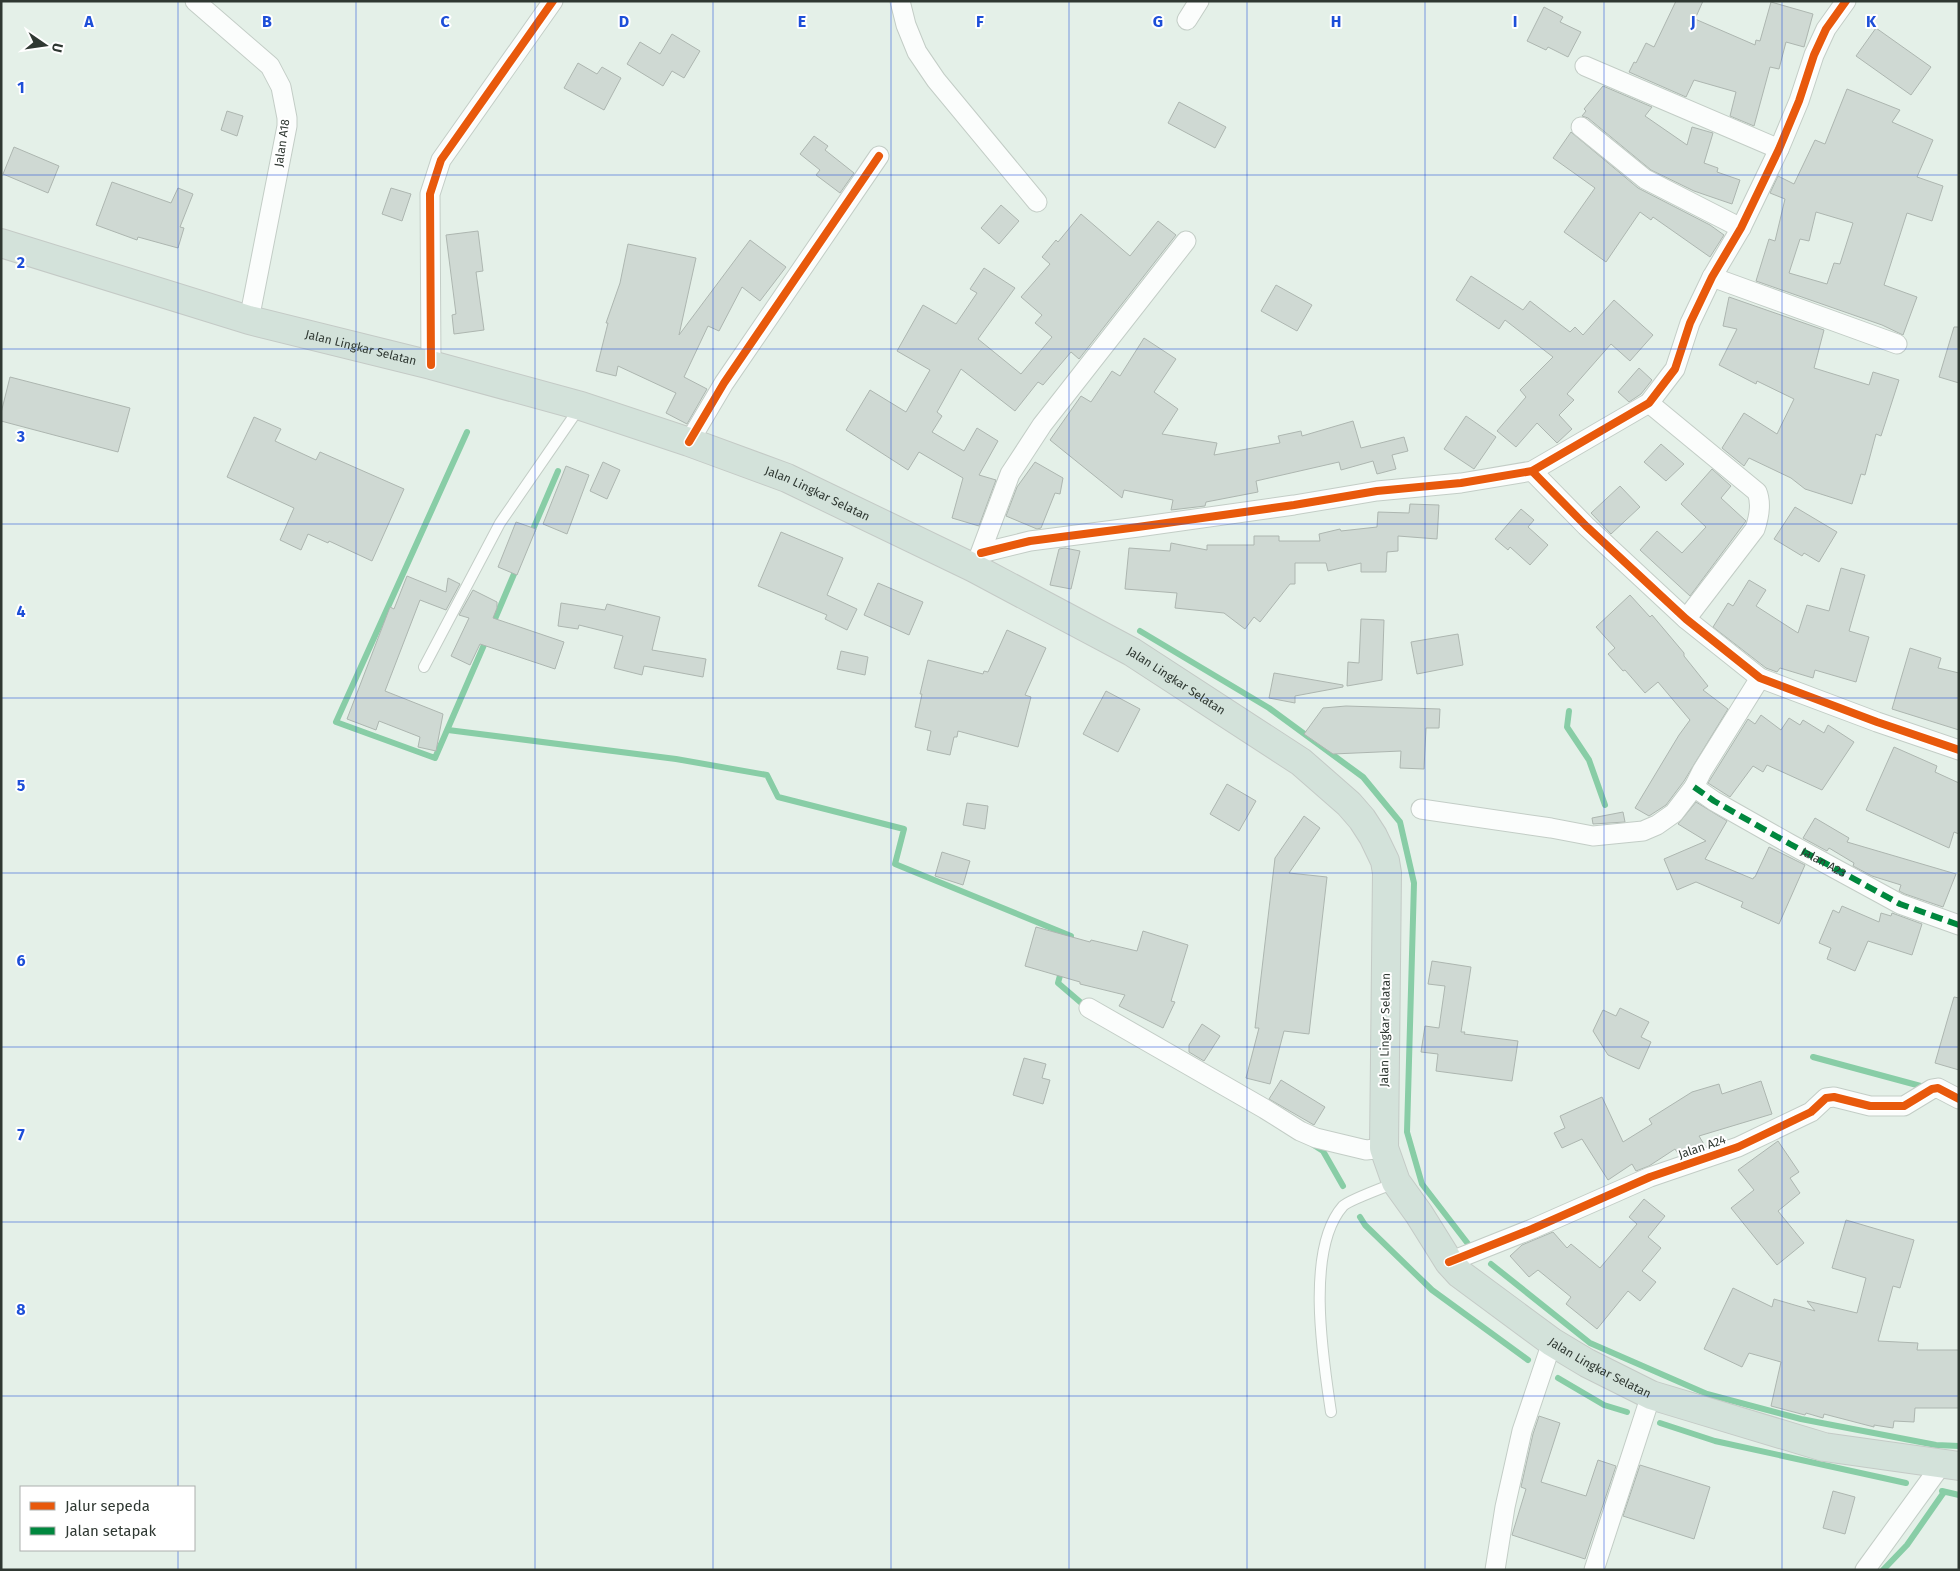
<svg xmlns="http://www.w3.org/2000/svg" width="1960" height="1571" font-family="'Fira Sans',sans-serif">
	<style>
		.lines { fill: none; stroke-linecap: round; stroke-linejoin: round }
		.stream { stroke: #88cda6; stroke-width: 6 }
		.building { fill: #cfd9d3; stroke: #adb6b0; fill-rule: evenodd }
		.lane-casing { stroke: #c3cdc6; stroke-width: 12 }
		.street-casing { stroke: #c3cdc6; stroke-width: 21 }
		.highway-casing { stroke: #c4cac6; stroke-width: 30 }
		.lane { stroke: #fbfdfc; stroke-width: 10 }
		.street { stroke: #fbfdfc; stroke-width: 19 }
		.highway { stroke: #d3e2da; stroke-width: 28 }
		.quiet { stroke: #00873e; stroke-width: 6; stroke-dasharray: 12 6; stroke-linecap: butt }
		.cycleway-casing { stroke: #fff; stroke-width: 11 }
		.cycleway { stroke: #e8590c; stroke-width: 8 }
		.grid { fill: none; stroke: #1d4ed8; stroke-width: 1; stroke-opacity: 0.55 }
		.labels { text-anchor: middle; stroke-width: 4; stroke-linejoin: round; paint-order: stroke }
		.street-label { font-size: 12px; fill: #2f3832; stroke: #fff }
		.grid-label { font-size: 16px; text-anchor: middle; font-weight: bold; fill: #1d4ed8; stroke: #fff; stroke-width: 4; stroke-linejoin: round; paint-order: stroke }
	</style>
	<rect width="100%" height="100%" fill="#e4f0e8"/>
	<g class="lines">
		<path class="stream" d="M 467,432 L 336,722 L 435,758 L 487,638
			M 531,534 L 558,471
			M 492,626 L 517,567
			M 1140,631 L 1269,708 L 1363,777 L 1400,822 L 1414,883 L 1407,1132 L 1422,1184 L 1472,1249
			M 1569,711 L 1567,727 L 1589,760 L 1605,805
			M 448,730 L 676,759 L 767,775 L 778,797 L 904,829 L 895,864 L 1071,936 L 1069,944
			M 1062,968 L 1058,983 L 1086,1007
			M 1813,1057 L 1928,1088
			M 1312,1144 L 1323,1151 L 1343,1186
			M 1360,1217 L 1365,1225 L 1432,1290 L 1528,1360
			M 1491,1264 L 1590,1343 L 1707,1394 L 1801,1419 L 1936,1445 L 1959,1446
			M 1558,1378 L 1604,1405 L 1627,1412
			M 1660,1423 L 1715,1441 L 1906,1483
			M 1942,1491 L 1959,1495
			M 1883,1570 L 1907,1545 L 1944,1492"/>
	</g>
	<path class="building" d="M 1676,1 L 1703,1 L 1695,19 L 1755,45 L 1756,40 L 1760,41 L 1771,2 L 1813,14 L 1804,47 L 1786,42 L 1779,69 L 1770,67 L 1754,126 L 1730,116 L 1736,92 L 1694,80 L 1686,97 L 1629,72 L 1634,62 L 1636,63 L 1646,43 L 1654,47 Z
		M 1544,7 L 1563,17 L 1560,22 L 1581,32 L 1568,57 L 1548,47 L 1546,50 L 1527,41 Z
		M 1876,28 L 1931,67 L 1911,95 L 1856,56 Z
		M 672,34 L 700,51 L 684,78 L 672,71 L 663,86 L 627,64 L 640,42 L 660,54 Z
		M 578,63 L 597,74 L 602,67 L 621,78 L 604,110 L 564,88 Z
		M 1603,86 L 1652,107 L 1645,116 L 1687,145 L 1692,127 L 1713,133 L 1704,163 L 1718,168 L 1717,172 L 1740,180 L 1732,204 L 1694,191 L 1651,170 L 1588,118 L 1582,116 L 1586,111 L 1584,109 Z
		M 1847,89 L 1900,110 L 1892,122 L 1933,140 L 1917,177 L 1943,186 L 1932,221 L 1907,213 L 1884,285 L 1917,297 L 1903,335 L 1882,325 L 1756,281 L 1769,239 L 1775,241 L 1785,199 L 1770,193 L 1778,176 L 1794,184 L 1815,140 L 1825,144 ZM 1816,212 L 1853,223 L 1840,264 L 1834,263 L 1827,284 L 1789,273 L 1800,239 L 1809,241 Z
		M 1179,102 L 1226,127 L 1215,148 L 1168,123 Z
		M 227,111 L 243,116 L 237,136 L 221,130 Z
		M 1571,132 L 1638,188 L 1710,225 L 1724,235 L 1710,257 L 1653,217 L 1651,220 L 1640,212 L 1606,262 L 1564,232 L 1595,188 L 1553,158 Z
		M 814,136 L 828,146 L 825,150 L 854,173 L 840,193 L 816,175 L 820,170 L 800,154 Z
		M 14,147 L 59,166 L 48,193 L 3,174 Z
		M 112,182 L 171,203 L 178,188 L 193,194 L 180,227 L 184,228 L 178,248 L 138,237 L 137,240 L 96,225 Z
		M 391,188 L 411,194 L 402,221 L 382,214 Z
		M 1001,205 L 1019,221 L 999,244 L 981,228 Z
		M 1081,214 L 1130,256 L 1158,221 L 1176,235 L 1079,359 L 1071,352 L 1043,385 L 1038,382 L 1015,411 L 961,369 L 937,412 L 942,416 L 932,432 L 964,451 L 977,428 L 998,441 L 979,475 L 996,480 L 979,526 L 952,518 L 963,478 L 919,452 L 908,470 L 846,430 L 870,390 L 906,412 L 930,370 L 897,351 L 923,305 L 956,324 L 977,293 L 970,289 L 984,268 L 1015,288 L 978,339 L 1021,374 L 1052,337 L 1035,323 L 1042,315 L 1021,297 L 1050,264 L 1042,257 L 1056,240 L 1058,242 Z
		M 478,231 L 483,271 L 476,272 L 484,330 L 454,334 L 452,315 L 456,314 L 446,235 Z
		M 750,240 L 786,267 L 760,301 L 742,287 L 719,331 L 708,326 L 684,377 L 707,389 L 687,424 L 666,413 L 676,393 L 618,366 L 616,376 L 596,371 L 608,323 L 606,323 L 620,283 L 628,244 L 696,258 L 679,335 Z
		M 1471,276 L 1523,310 L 1530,301 L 1570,332 L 1575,327 L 1583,335 L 1614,300 L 1653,335 L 1630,361 L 1611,344 L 1567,394 L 1574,400 L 1559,415 L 1572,429 L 1557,443 L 1537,423 L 1516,447 L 1497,431 L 1526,397 L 1520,390 L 1553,357 L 1505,320 L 1499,329 L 1456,300 Z
		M 1276,285 L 1312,305 L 1297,331 L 1261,311 Z
		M 1729,297 L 1824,330 L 1814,368 L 1869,385 L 1873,372 L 1899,380 L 1881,436 L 1876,434 L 1865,475 L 1861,474 L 1852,504 L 1805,489 L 1791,478 L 1749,458 L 1744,466 L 1722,448 L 1744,413 L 1777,434 L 1794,399 L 1757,381 L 1756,384 L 1719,365 L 1737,329 L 1723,326 Z
		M 1954,327 L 1959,327 L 1959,383 L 1939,377 Z
		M 1144,338 L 1176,359 L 1154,392 L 1178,409 L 1162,434 L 1217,443 L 1214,455 L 1280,443 L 1278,436 L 1301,431 L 1302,436 L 1353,421 L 1361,448 L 1404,437 L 1408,451 L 1392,455 L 1396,469 L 1377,474 L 1373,461 L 1341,470 L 1339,462 L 1256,481 L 1258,492 L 1206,502 L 1205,506 L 1171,510 L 1173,500 L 1124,490 L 1122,498 L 1050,440 L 1081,396 L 1091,402 L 1112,371 L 1120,376 Z
		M 1639,368 L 1652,380 L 1641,394 L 1629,402 L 1618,392 Z
		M 10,377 L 130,408 L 118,452 L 1,421 L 1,413 Z
		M 1466,416 L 1496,437 L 1474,469 L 1444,449 Z
		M 254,417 L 281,429 L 275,441 L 316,460 L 320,452 L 404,489 L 372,561 L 329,541 L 328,543 L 308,534 L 301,550 L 280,540 L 294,508 L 227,477 Z
		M 1661,444 L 1684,464 L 1666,481 L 1644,462 Z
		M 603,462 L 620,470 L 607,499 L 590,491 Z
		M 1035,462 L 1063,478 L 1060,494 L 1055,493 L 1041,528 L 1037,529 L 1006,516 L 1017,487 Z
		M 566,466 L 589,475 L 567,534 L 543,524 Z
		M 1712,469 L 1731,486 L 1721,498 L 1746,521 L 1690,596 L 1640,550 L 1657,531 L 1682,553 L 1706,527 L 1681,504 Z
		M 1620,486 L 1640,507 L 1611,534 L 1591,513 Z
		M 1410,504 L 1439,505 L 1437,539 L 1398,536 L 1398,551 L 1387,552 L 1386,572 L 1361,572 L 1361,563 L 1328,571 L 1326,563 L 1295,563 L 1295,584 L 1290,584 L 1260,622 L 1254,617 L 1245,629 L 1224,613 L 1175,608 L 1177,593 L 1125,589 L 1129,548 L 1170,551 L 1171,543 L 1207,550 L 1207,545 L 1254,545 L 1254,536 L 1279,536 L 1279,541 L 1320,541 L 1319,534 L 1340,529 L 1341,531 L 1377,527 L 1378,512 L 1409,513 Z
		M 1795,507 L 1837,532 L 1819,562 L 1804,553 L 1802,556 L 1774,539 Z
		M 1521,509 L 1534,520 L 1528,527 L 1548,545 L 1530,565 L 1510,547 L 1508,550 L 1495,539 Z
		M 516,522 L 536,529 L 517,575 L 498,567 Z
		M 781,532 L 843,558 L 827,595 L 857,609 L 847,630 L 825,619 L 827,615 L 758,586 Z
		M 1065,548 L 1080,551 L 1071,589 L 1050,585 L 1059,549 Z
		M 1841,568 L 1865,575 L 1849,631 L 1869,637 L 1856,682 L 1815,670 L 1813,678 L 1780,668 L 1777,672 L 1766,668 L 1713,627 L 1728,603 L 1733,606 L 1749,580 L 1766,590 L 1756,606 L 1798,633 L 1807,605 L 1829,611 Z
		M 407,576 L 446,592 L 448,578 L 460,584 L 446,610 L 420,600 L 385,691 L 443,714 L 436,751 L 418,747 L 420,737 L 379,721 L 376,730 L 347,719 L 390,607 L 394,609 Z
		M 878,583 L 923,602 L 909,635 L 864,615 Z
		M 473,590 L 497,602 L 497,608 L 493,618 L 564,642 L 555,669 L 480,644 L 470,665 L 451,656 L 469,618 L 459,615 Z
		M 1630,595 L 1650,617 L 1652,615 L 1684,653 L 1684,656 L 1708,686 L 1703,690 L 1728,709 L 1684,781 L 1666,805 L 1649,816 L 1635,808 L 1679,735 L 1690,720 L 1658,682 L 1645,693 L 1625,670 L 1623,671 L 1608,654 L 1615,648 L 1596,627 Z
		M 561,603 L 605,610 L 607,604 L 660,617 L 652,650 L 706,659 L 703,677 L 644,666 L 642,675 L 614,668 L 623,636 L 579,625 L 578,629 L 558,626 Z
		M 1361,619 L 1384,620 L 1382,680 L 1347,686 L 1348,662 L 1359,663 Z
		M 1007,630 L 1046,648 L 1025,695 L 1031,697 L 1018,747 L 958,731 L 957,737 L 954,737 L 950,755 L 927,750 L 931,731 L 915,727 L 922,694 L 920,694 L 928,660 L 983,674 L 984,671 L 988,672 Z
		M 1458,634 L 1463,665 L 1417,674 L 1411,642 Z
		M 1910,648 L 1941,658 L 1938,668 L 1959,673 L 1959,730 L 1892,709 Z
		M 841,651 L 868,657 L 865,675 L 837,669 Z
		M 1274,673 L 1343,685 L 1343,687 L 1295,696 L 1295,703 L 1269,698 Z
		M 1106,691 L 1140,709 L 1118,752 L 1083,734 Z
		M 1346,706 L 1440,709 L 1439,728 L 1426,728 L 1424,769 L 1400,768 L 1401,751 L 1333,754 L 1304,734 L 1323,708 Z
		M 1761,715 L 1781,730 L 1789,718 L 1800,725 L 1803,720 L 1824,733 L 1828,725 L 1854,742 L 1822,790 L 1767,765 L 1763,772 L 1753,766 L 1730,797 L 1708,783 L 1748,719 L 1755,724 Z
		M 1894,747 L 1937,766 L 1935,772 L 1959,783 L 1959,834 L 1954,832 L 1949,848 L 1866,810 Z
		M 1227,784 L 1256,801 L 1239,831 L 1210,814 Z
		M 1696,802 L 1727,821 L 1705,859 L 1753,879 L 1754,877 L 1755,877 L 1769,847 L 1805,865 L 1779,924 L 1741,907 L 1743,902 L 1696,882 L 1677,890 L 1664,859 L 1706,841 L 1678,824 Z
		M 967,803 L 988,806 L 985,829 L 963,825 Z
		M 1623,812 L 1625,822 L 1593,824 L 1592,818 Z
		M 1304,816 L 1320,828 L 1289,873 L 1327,877 L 1309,1034 L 1284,1031 L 1270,1084 L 1246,1078 L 1259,1028 L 1255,1028 L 1275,858 Z
		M 1815,818 L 1849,838 L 1847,842 L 1956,874 L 1943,907 L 1905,894 L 1899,891 L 1901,885 L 1872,876 L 1853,866 L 1854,863 L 1829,848 L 1827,851 L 1803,838 Z
		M 942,852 L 970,861 L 963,885 L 935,876 Z
		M 1842,906 L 1879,922 L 1881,913 L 1891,916 L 1892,913 L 1922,924 L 1912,955 L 1868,941 L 1855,971 L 1827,959 L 1831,948 L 1819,943 L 1833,910 L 1839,913 Z
		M 1036,927 L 1090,942 L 1091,940 L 1137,951 L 1143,931 L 1188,945 L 1171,1001 L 1175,1002 L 1163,1028 L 1119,1006 L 1125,995 L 1080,984 L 1080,982 L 1025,966 Z
		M 1432,961 L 1471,967 L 1461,1032 L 1465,1032 L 1464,1034 L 1518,1041 L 1512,1081 L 1436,1071 L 1438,1054 L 1421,1052 L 1425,1026 L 1439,1028 L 1445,986 L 1428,984 Z
		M 1954,997 L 1959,998 L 1959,1070 L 1935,1063 Z
		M 1620,1008 L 1649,1022 L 1641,1037 L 1651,1042 L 1639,1069 L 1608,1055 L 1593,1031 L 1603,1010 L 1616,1016 Z
		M 1202,1024 L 1220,1036 L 1204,1061 L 1189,1052 L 1189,1045 Z
		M 1024,1058 L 1046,1064 L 1042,1078 L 1050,1080 L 1043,1104 L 1013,1095 Z
		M 1281,1080 L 1325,1107 L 1314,1125 L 1269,1099 Z
		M 1761,1081 L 1772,1114 L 1699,1136 L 1705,1146 L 1679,1155 L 1675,1149 L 1649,1166 L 1636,1171 L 1632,1164 L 1608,1180 L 1582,1139 L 1562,1148 L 1554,1133 L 1565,1128 L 1560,1116 L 1602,1097 L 1623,1142 L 1652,1124 L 1649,1119 L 1692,1092 L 1719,1084 L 1722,1094 Z
		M 1778,1141 L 1799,1172 L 1790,1178 L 1800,1193 L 1778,1211 L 1804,1243 L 1777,1265 L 1731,1208 L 1754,1190 L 1738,1170 Z
		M 1644,1199 L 1665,1216 L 1648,1237 L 1661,1248 L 1642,1271 L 1656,1282 L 1640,1301 L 1628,1291 L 1597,1329 L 1566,1304 L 1571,1297 L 1538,1270 L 1529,1277 L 1510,1256 L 1522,1245 L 1553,1232 L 1567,1248 L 1571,1244 L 1600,1268 L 1637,1224 L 1629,1217 Z
		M 1846,1220 L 1914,1240 L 1900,1288 L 1893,1286 L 1878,1341 L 1918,1343 L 1917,1350 L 1959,1350 L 1959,1408 L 1915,1408 L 1914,1422 L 1894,1421 L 1893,1428 L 1874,1425 L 1874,1427 L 1824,1414 L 1823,1418 L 1806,1413 L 1805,1415 L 1771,1406 L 1781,1362 L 1749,1353 L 1742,1367 L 1704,1349 L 1733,1288 L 1772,1307 L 1774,1299 L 1815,1311 L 1807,1301 L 1857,1313 L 1866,1278 L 1832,1268 Z
		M 1539,1416 L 1560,1423 L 1541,1482 L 1586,1496 L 1598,1460 L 1616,1466 L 1585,1559 L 1512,1535 L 1526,1489 L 1521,1487 L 1533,1434 Z
		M 1640,1465 L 1710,1487 L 1694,1539 L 1623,1516 Z
		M 1833,1491 L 1855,1497 L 1845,1534 L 1823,1528 Z"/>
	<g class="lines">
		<g class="lane-casing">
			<path id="lane" d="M 424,667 L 500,523 L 580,407
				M 1331,1412 C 1323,1359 1305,1249 1343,1206 C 1349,1200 1385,1187 1395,1183"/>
		</g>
		<g class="street-casing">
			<g id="street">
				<path d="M 195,1 L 270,66 L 281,87 L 287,118 L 287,126 L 249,320"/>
				<path d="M 900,1 L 906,25 L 917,52 L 936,80 L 1037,202"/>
				<path d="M 1187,20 L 1199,1"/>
				<path d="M 1585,66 L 1779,149"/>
				<path d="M 1581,127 L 1645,179 L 1741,228"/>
				<path d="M 1712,277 L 1897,344"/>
				<path d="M 431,365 L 430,194 L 441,160 L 553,1"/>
				<path d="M 1649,403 L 1757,492 C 1762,504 1759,517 1755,529 L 1686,619"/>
				<path d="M 689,442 L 724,383 L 879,156"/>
				<path d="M 1532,471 L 1586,526 L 1686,619 L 1760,678 L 1877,722 L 1959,750"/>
				<path d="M 981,553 L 1030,541 L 1138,527 L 1294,505 L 1377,491 L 1461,483 L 1532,471 L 1649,403 L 1675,369 L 1690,323 L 1712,277 L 1741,228 L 1779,149 L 1799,101 L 1814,55 L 1826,29 L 1846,1"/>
				<path d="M 977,562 L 1010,474 L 1042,425 L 1186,241"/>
				<path id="s1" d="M 1694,787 L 1714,801 L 1790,844 L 1900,904 L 1959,925"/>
				<path d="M 1421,809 L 1551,828 L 1593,836 L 1643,831 L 1657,825 L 1674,813 L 1694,787 L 1702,771 L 1760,678"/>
				<path d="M 1089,1008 L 1265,1109 L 1300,1131 L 1316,1138 L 1366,1150 L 1384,1148"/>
				<path d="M 1449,1262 L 1532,1229 L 1650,1177 L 1738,1147 L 1811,1112 L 1826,1098 L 1834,1097 L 1870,1106 L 1904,1106 L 1932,1089 L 1938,1088 L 1959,1099"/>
				<path d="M 1495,1570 L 1505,1507 L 1522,1431 L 1552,1342"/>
				<path d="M 1594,1570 L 1651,1395"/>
				<path d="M 1865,1570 L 1942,1464"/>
			</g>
		</g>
		<g class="highway-casing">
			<g id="highway">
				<path id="s2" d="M 1,243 L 249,320 L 431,365 L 581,406 L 689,442 L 787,478 L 974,568 L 1132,652 L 1301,762 L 1349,804 L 1362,819 L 1373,836 L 1385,861 L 1387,873 L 1384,1148 L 1396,1182 L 1419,1214 L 1449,1262 L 1460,1274 L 1552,1342 L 1587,1363 L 1651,1395 L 1824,1447 L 1959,1466"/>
			</g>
		</g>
		<use href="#lane" class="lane"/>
		<use href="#street" class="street"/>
		<use href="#highway" class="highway"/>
		<path class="quiet" d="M 1694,787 L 1714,801 L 1790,844 L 1900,904 L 1959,925"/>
		<g class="cycleway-casing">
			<path id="cycleway" d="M 431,365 L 430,194 L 441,160 L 553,1
				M 689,442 L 724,383 L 879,156
				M 1532,471 L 1586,526 L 1686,619 L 1760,678 L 1877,722 L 1959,750
				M 981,553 L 1030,541 L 1138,527 L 1294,505 L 1377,491 L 1461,483 L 1532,471 L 1649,403 L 1675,369 L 1690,323 L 1712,277 L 1741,228 L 1779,149 L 1799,101 L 1814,55 L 1826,29 L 1846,1
				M 1449,1262 L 1532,1229 L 1650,1177 L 1738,1147 L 1811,1112 L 1826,1098 L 1834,1097 L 1870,1106 L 1904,1106 L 1932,1089 L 1938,1088 L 1959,1099"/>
		</g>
		<use href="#cycleway" class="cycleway"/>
	</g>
	<path class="grid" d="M 178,1 L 178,1487M 356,1 L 356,1570M 535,1 L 535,1570M 713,1 L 713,1570M 891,1 L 891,1570M 1069,1 L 1069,1570M 1247,1 L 1247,1570M 1425,1 L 1425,1570M 1604,1 L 1604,1570M 1782,1 L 1782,1570M 1,175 L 1959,175M 1,349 L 1959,349M 1,524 L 1959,524M 1,698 L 1959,698M 1,873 L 1959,873M 1,1047 L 1959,1047M 1,1222 L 1959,1222M 1,1396 L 1959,1396M 178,1550 L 178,1570"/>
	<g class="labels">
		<g class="street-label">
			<text transform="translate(282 143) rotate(-82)" y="4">Jalan A18</text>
			<text dy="4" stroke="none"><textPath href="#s2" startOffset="375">Jalan Lingkar Selatan</textPath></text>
			<text dy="4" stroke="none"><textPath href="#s2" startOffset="855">Jalan Lingkar Selatan</textPath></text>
			<text dy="4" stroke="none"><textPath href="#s2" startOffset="1260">Jalan Lingkar Selatan</textPath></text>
			<text dy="4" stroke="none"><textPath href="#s1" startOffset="150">Jalan A23</textPath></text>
			<text transform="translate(1385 1030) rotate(-89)" y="4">Jalan Lingkar Selatan</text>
			<text transform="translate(1702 1147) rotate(-19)" y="4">Jalan A24</text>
			<text dy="4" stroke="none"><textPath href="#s2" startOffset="2145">Jalan Lingkar Selatan</textPath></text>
		</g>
	</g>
	<g class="grid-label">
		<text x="89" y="27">A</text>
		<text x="267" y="27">B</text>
		<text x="445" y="27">C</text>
		<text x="624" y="27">D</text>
		<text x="802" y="27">E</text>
		<text x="980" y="27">F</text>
		<text x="1158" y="27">G</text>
		<text x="1336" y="27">H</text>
		<text x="1515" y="27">I</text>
		<text x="1693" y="27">J</text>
		<text x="1871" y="27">K</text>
		<text x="21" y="93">1</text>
		<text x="21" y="268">2</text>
		<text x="21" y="442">3</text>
		<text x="21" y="617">4</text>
		<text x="21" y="791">5</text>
		<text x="21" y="966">6</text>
		<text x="21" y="1140">7</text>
		<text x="21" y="1315">8</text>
	</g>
	<rect width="1960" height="1571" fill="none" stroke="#2f3832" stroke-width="5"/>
	<rect x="20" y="1486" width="175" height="65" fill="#ffffff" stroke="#acafad"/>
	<rect x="30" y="1502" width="25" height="8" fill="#e8590c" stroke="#acafad"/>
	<text x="65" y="1511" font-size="15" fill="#2f3832">Jalur sepeda</text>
	<rect x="30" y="1527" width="25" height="8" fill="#00873e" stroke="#acafad"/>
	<text x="65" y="1536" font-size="15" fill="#2f3832">Jalan setapak</text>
	<g transform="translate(45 45) rotate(103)" stroke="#ffffff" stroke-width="4" paint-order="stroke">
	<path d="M0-4L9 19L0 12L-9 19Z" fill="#2f3832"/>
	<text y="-8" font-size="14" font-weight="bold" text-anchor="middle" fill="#2f3832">U</text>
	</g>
</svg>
